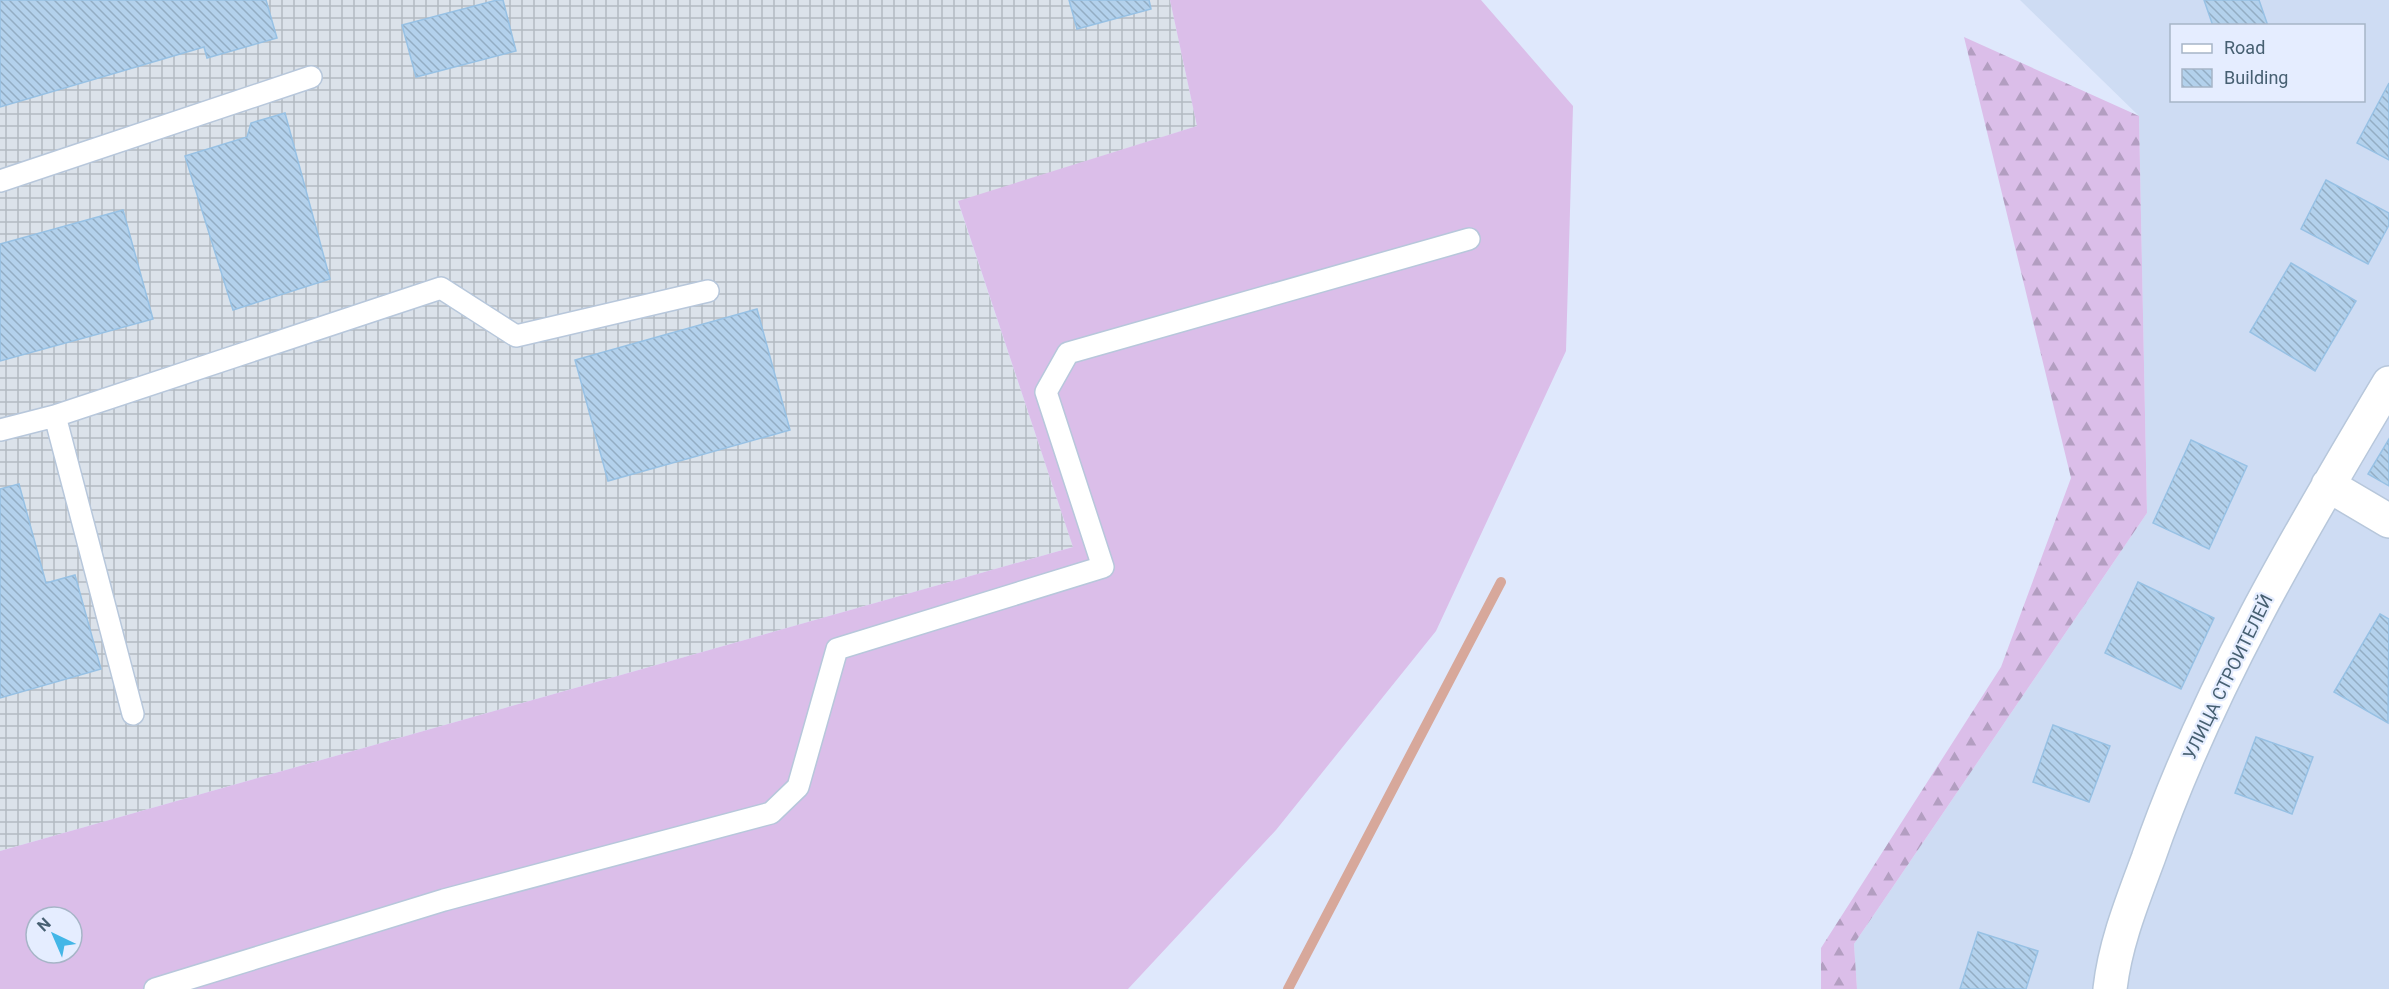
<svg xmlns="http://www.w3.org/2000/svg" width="2389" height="989" font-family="Roboto,sans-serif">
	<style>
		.residential { fill: #cedcf3; fill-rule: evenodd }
		.industrial { fill: url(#industrial-grid) }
		.forest { fill: url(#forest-firs) }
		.garden { fill: #dbbee9; fill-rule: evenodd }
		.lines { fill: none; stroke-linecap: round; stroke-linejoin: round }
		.stream { stroke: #d7a89b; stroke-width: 10 }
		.building { fill: url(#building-back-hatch); stroke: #97c1e4; stroke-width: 1.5 }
		.service-casing { stroke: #b7c7db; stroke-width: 24 }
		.minor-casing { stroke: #b7c7db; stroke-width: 36 }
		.service { stroke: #fff; stroke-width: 21 }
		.minor { stroke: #fff; stroke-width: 33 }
		.labels { text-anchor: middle; stroke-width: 4.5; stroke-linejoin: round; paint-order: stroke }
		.street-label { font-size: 18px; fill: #476072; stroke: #e5edff }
	</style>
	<defs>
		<pattern id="industrial-grid" width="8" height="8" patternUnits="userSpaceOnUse" patternTransform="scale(1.5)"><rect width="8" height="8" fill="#dbe2ea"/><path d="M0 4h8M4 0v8" fill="none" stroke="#b3bbc2"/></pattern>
		<pattern id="forest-firs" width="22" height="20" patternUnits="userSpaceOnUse" patternTransform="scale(1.5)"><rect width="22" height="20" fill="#dbbee9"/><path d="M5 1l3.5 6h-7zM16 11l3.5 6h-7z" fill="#b39ec1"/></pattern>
		<pattern id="building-back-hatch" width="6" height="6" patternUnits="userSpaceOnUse" patternTransform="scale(1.5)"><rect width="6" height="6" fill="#b3d1ec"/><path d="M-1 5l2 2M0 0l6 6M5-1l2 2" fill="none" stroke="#93adc4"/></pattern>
	</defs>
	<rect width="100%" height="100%" fill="#dfe8fc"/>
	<path class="residential" d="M 2020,0 L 2389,0 L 2389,989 L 1857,989 L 1854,944 L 2147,513 L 2139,116 ZM 2172,26 L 2364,26 L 2364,100 L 2172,100 Z"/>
	<path class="industrial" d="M 0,0 L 1170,0 L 1197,126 L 958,202 L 1073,547 L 0,851 Z"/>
	<path class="forest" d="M 1964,37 L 2139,116 L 2147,513 L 1854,944 L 1857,989 L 1821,989 L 1821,948 L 2001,667 L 2071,478 Z"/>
	<path class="garden" d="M 1170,0 L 1481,0 L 1573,106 L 1566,351 L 1436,631 L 1276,830 L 1128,989 L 0,989 L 0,851 L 1073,547 L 958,201 L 1197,126 ZM 36,917 L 72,917 L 72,953 L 36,953 Z"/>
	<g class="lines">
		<path class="stream" d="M 1288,989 L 1501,582"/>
	</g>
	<path class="building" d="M 0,0 L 266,0 L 277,38 L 207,58 L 204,47 L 0,107 Z
		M 497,0 L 503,0 L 516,51 L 416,77 L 402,25 Z
		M 1069,0 L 1149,0 L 1151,9 L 1077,29 Z
		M 2204,0 L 2259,0 L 2268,26 L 2213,26 Z
		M 2389,83 L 2389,160 L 2357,143 Z
		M 285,113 L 330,279 L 233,310 L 185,156 L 247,137 L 251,123 Z
		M 2326,180 L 2389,213 L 2389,225 L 2368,264 L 2301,229 Z
		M 123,210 L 153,319 L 0,361 L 0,244 Z
		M 2291,263 L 2356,301 L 2315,371 L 2250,332 Z
		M 757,309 L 790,430 L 608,481 L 575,360 Z
		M 2389,439 L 2389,486 L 2368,474 Z
		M 2191,440 L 2247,466 L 2209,549 L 2153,523 Z
		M 19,484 L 46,583 L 75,575 L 101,669 L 0,698 L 0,489 Z
		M 2138,582 L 2214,618 L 2181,689 L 2105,653 Z
		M 2380,614 L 2389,619 L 2388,723 L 2334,692 Z
		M 2053,725 L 2110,746 L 2089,802 L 2033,782 Z
		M 2256,737 L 2313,757 L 2292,814 L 2235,793 Z
		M 1978,932 L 2038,951 L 2026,989 L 1960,989 Z"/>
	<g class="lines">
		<g class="service-casing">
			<path id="service" d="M 0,181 L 311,77
				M 55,416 L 133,714
				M 0,430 L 55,416 L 441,288 L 516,336 L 708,291
				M 155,989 L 444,900 L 771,813 L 798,787 L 837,649 L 1103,567 L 1046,392 L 1068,353 L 1469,239"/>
		</g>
		<g class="minor-casing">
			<path id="minor" d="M 2328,485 L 2389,521
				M 2110,989 C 2115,944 2132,902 2148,859 C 2206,691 2298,535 2389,383"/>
		</g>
		<use href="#service" class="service"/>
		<use href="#minor" class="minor"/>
	</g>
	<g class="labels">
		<g class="street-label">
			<text transform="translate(2228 677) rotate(-64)" y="6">УЛИЦА СТРОИТЕЛЕЙ</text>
		</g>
	</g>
	<rect x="2170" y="24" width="195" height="78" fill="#e5edff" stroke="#a6b5c7" stroke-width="1.5"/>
	<rect x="2182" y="44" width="30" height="9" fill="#ffffff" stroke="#a6b5c7" stroke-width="1.5"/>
	<text x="2224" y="54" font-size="18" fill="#476072">Road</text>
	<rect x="2182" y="69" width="30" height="18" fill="url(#building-back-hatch)" stroke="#a6b5c7" stroke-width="1.5"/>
	<text x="2224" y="84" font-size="18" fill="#476072">Building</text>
	<g transform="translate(54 935) rotate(316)"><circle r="28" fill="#e5edff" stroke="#a6b5c7" stroke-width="1.5"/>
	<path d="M0-4.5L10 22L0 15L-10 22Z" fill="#43b6e7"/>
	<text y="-9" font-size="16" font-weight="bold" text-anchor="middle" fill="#476072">N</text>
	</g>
</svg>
